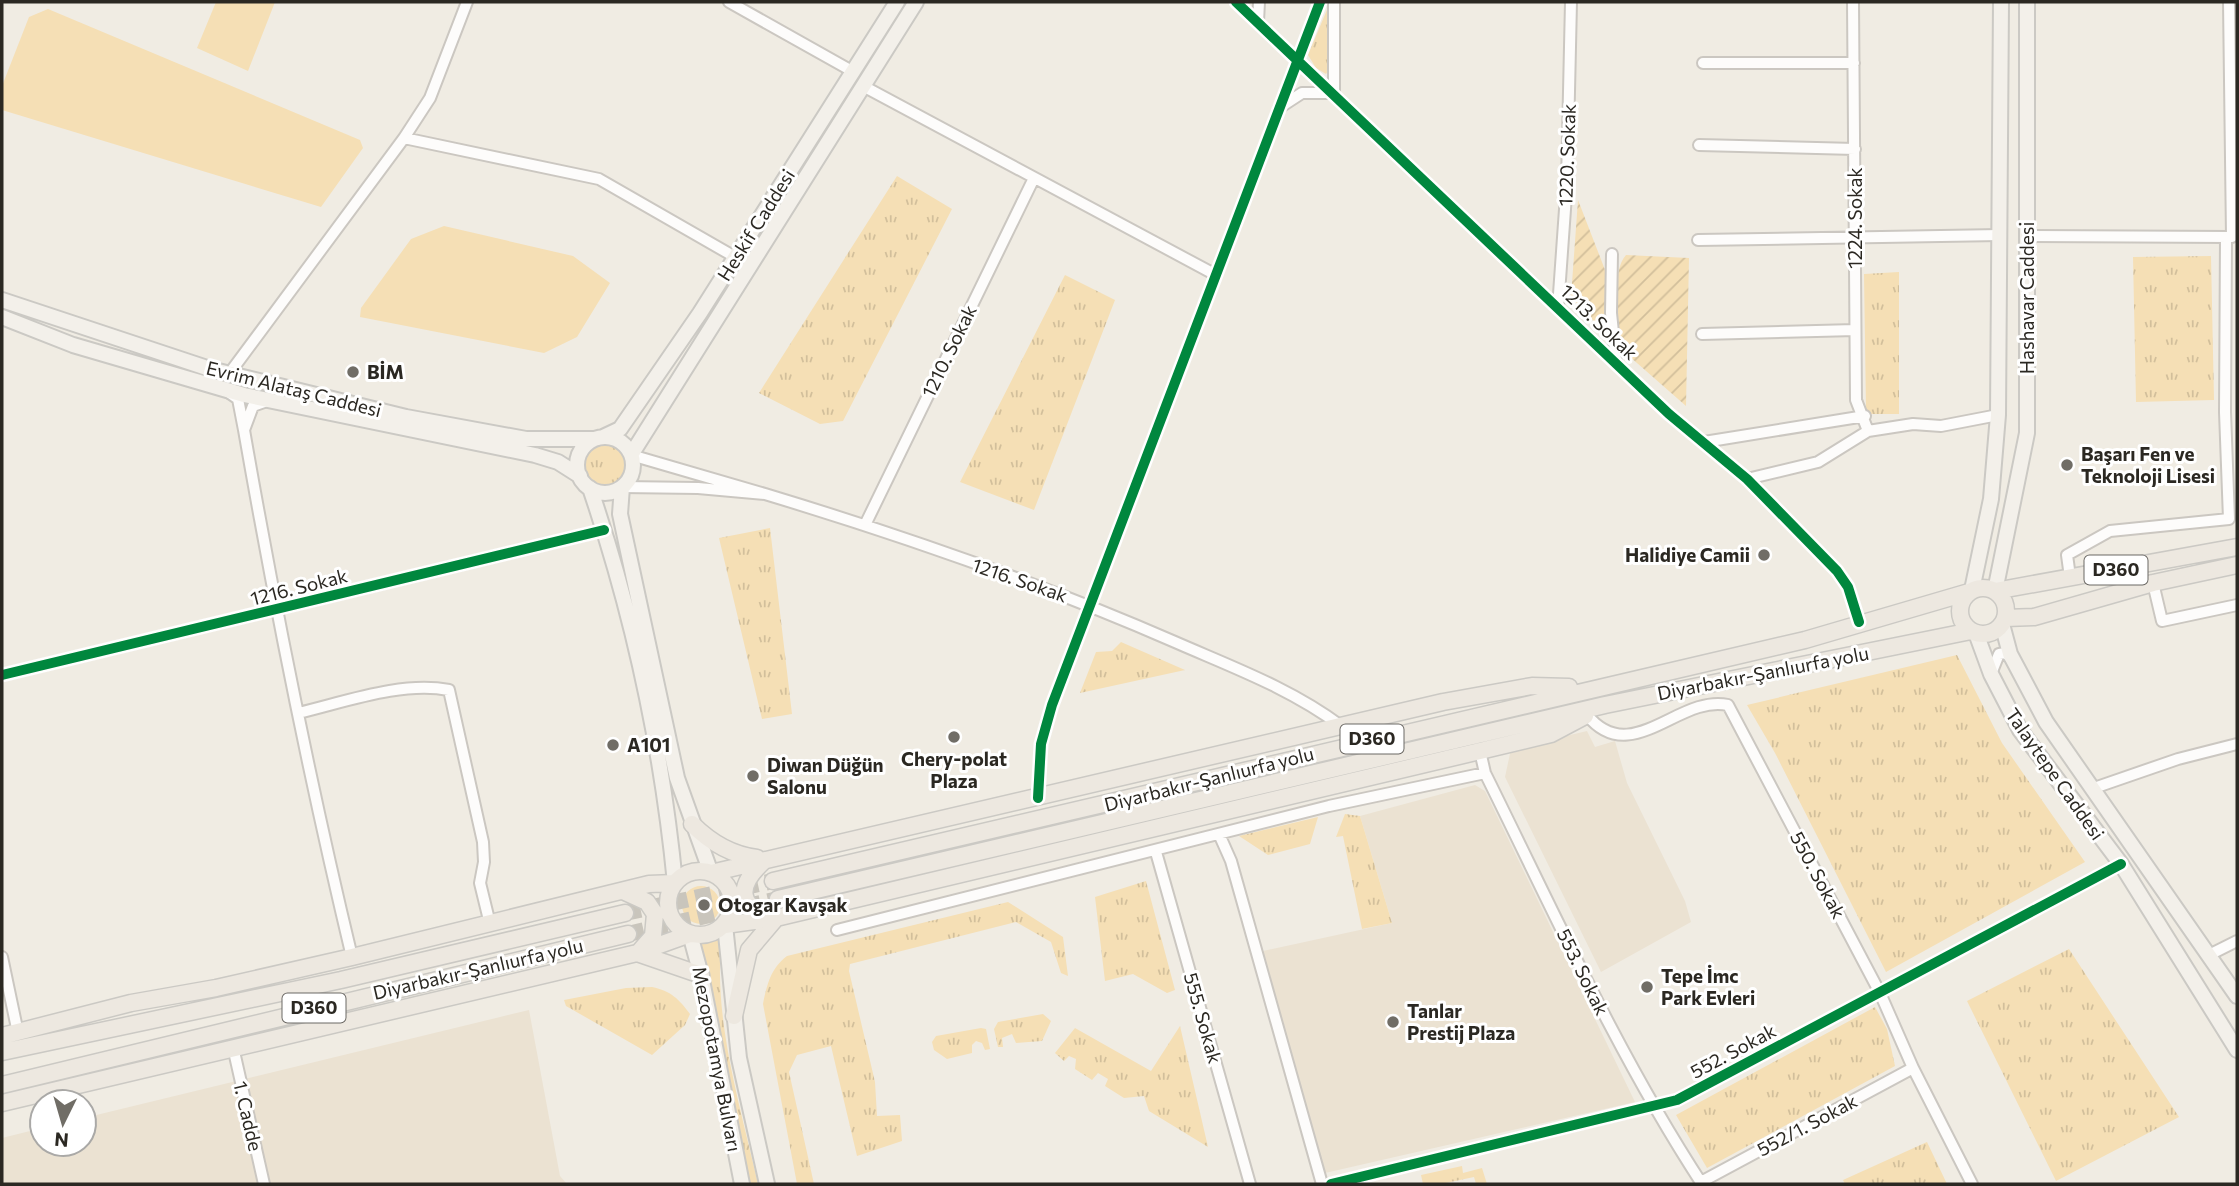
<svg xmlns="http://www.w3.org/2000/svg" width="2239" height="1186" font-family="Commissioner,sans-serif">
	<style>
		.built { fill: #ebe2d2 }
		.grass { fill: url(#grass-tufts) }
		.park { fill: #f5dfb5 }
		.garden { fill: url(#garden-furrows) }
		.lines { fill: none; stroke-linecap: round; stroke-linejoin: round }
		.highway-tunnel { stroke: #c9c5bc; stroke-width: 16; stroke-dasharray: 16 8; stroke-linecap: butt }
		.minor-casing { stroke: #cbc7c1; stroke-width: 14 }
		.major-casing { stroke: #cbc9c4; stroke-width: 18 }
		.highway-casing { stroke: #cbc9c4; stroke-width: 19 }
		.minor { stroke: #fdfcfb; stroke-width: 10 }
		.major { stroke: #f3f0ea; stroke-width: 14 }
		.highway { stroke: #ede8e0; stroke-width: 16 }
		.cycleway-casing { stroke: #fff; stroke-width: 15 }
		.cycleway { stroke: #00873e; stroke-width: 10 }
		.poi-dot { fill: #706d66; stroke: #fff; stroke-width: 2.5 }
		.labels { text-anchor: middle; stroke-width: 6; stroke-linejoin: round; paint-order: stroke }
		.shield { fill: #fff; stroke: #6b6864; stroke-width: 2 }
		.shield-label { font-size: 18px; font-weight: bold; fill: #2b2822 }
		.street-label { font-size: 19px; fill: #2b2822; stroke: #fff }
		.poi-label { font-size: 19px; font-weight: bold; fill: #2b2822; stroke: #fff; text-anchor: start }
	</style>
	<defs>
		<pattern id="grass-tufts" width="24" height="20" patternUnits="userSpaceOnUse" patternTransform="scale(1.75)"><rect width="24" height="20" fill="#f5dfb5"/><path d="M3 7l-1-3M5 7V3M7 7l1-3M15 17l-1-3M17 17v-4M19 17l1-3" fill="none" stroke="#d2bf9b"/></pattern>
		<pattern id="garden-furrows" width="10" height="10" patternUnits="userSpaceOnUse" patternTransform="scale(1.75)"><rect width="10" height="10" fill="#f5dfb5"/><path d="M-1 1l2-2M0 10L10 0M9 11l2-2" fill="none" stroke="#d2bf9b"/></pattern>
	</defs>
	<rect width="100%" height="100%" fill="#f0ece3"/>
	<path class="built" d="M 1587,731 L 1595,747 L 1615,741 L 1627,783 L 1685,901 L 1691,922 L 1601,972 L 1505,777 L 1511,749 Z
		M 1475,785 L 1485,791 L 1635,1102 L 1325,1173 L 1263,951 L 1392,923 L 1360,816 Z
		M 529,1010 L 560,1176 L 567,1184 L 2,1184 L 2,1138 L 42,1128 L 42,1144 L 84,1144 L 84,1118 Z"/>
	<path class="grass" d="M 1329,5 L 1329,70 L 1326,74 L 1316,68 L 1308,55 Z
		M 897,176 L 952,209 L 843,421 L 820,424 L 759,393 Z
		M 2211,256 L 2214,400 L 2136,402 L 2133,257 Z
		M 1899,272 L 1899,414 L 1870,414 L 1866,410 L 1864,274 Z
		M 1065,275 L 1115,300 L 1034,510 L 960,482 Z
		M583 464a23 23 0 1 1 46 0a23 23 0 1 1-46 0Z
		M 770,528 L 792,714 L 762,719 L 719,538 Z
		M 1121,642 L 1185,670 L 1080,693 L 1096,652 L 1112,651 Z
		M 1957,655 L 2002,743 L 2085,862 L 1886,972 L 1775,753 L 1747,705 Z
		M 1345,814 L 1360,816 L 1392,923 L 1362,929 L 1343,836 L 1336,837 Z
		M 1318,817 L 1310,844 L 1268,855 L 1239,836 Z
		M 1146,881 L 1175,990 L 1167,993 L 1133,974 L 1105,981 L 1095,897 Z
		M682 905a19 19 0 1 1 38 0a19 19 0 1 1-38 0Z
		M 1008,902 L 1063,937 L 1068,976 L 1061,973 L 1051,942 L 1016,922 L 850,964 L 849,971 L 875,1082 L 877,1116 L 900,1115 L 902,1141 L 857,1156 L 831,1046 L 797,1055 L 789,1072 L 814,1184 L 797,1184 L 763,1004 C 767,984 771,968 787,956 Z
		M 722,938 C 712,1016 741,1108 758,1184 L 749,1184 L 723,1071 L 710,984 L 698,943 Z
		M 2069,949 L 2179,1117 L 2056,1181 L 1967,1001 Z
		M 652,987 C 671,991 679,999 690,1014 L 685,1025 L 652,1055 L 566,1006 L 564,1000 L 626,988 Z
		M 1875,1007 L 1887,1029 L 1895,1066 L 1707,1168 L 1676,1115 Z
		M 1043,1014 L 1051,1021 L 1042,1041 L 1016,1043 L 1012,1034 L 1002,1038 L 1003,1047 L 998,1047 L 994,1029 L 998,1022 Z
		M 1180,1026 L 1208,1147 L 1149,1111 L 1144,1096 L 1124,1098 L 1105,1086 L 1108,1079 L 1098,1073 L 1092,1080 L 1075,1069 L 1076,1059 L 1069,1056 L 1064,1061 L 1055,1053 L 1075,1028 L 1151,1071 Z
		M 981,1028 L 986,1029 L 990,1049 L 985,1050 L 982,1043 L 976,1041 L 972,1045 L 972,1053 L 947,1059 L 934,1050 L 932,1042 L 936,1036 Z
		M 1927,1142 L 1947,1184 L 1845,1184 L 1843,1180 Z
		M 1462,1166 L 1463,1173 L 1482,1168 L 1487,1184 L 1476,1184 L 1474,1177 L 1441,1184 L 1423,1184 L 1421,1175 Z"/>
	<path class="park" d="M 216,2 L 275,2 L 248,71 L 197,48 Z
		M 48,9 L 360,140 L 363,148 L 321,207 L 2,110 L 2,86 L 29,17 Z
		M 444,226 L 573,256 L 610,283 L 577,337 L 544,353 L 360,317 L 361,308 L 411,239 Z"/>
	<path class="garden" d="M 1578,200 L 1607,275 L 1606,334 L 1571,297 Z
		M 1626,255 L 1689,258 L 1686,406 L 1621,349 C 1619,327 1610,272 1626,255 Z"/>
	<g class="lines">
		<path class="highway-tunnel" d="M 625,913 L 773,881
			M 628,934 L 778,899"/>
		<g class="minor-casing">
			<path id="minor" d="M 729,2 L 852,71
				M 1236,2 L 1669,414 L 1747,479 L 1837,571 L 1848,587 L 1859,622
				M 1853,2 L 1856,400 L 1868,431
				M 2229,2 L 2232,237
				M 1258,22 L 1259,2
				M 1703,63 L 1854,63
				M 863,86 L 1216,275
				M 1279,108 L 1302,93 L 1334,93 L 1334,2
				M 404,138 L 599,179 L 735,257
				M 1699,145 L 1855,149
				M 2027,236 L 2231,237
				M 1698,240 L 2000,235
				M 1612,254 L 1611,313 L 1616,361
				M 1558,308 L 1567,181 L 1571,2
				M 1702,334 L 1855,330
				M 229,374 L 404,138 L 430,98 L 467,2
				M 228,392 L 238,399 L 244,430 L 253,406 L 267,401
				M 244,430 C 275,607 310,782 352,957
				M 1704,442 L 1865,416
				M 1747,479 L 1818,462 L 1868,431 L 1913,424 L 1941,426 L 1998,415
				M 622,487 L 698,488 L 765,494 L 631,455
				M 765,494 C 904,536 1042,584 1175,642 C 1232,667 1290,688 1341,726
				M 865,525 L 1034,178
				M 2070,577 L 2067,555 L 2110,531 L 2229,519 L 2225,412 L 2226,237
				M 2153,583 L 2162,621 L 2237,605
				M 1991,674 L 1999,654 L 2006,653 L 2012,660
				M 2,675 L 604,530
				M 298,713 C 345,702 401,681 449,690 L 483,842 L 484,862 L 480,883 L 490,924
				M 1587,715 C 1631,769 1679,694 1728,705 L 1880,993 L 1913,1068 L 1972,1184
				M 1480,751 L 1485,773 C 1554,912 1617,1054 1702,1184
				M 2094,788 L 2178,759 L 2237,744
				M 1038,798 L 1041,744 L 1052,705 L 1320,2
				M 1219,834 L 1231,861 L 1322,1184
				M 1156,852 L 1250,1184
				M 837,930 L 1329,806 L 1485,773
				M 2209,955 L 2237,941
				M 2,957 L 18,1033
				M 233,1047 L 264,1184
				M 1701,1182 L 1913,1068
				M 1331,1184 L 1677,1100 L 2121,864"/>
		</g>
		<g class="major-casing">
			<path id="major" d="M 2,300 L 210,369 L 406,417 L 526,439 L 594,439
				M 2,317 L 73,345 L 244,395 L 535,455 L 558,462 L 580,476
				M 603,437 L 620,429 L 700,313 L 897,2
				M577 465a28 28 0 1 1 56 0a28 28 0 1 1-56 0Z
				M 631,455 L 916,2
				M 622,487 L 620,514 L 677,778 L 711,873
				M 590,488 C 633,615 662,749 675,883
				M 1972,590 L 1991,499 L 1998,415 L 2001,2
				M 1995,591 L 2027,433 L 2027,2
				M 2002,624 L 2010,654 L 2046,722 L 2237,996
				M 1976,633 L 1991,674 L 2020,730 L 2121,864 L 2237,1050
				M 725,925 L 739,1058 L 767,1184
				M 690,934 L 701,975 L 742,1184"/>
		</g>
		<g class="highway-casing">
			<path id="highway" d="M1960 611a23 23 0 1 1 46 0a23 23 0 1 1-46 0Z
				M 1995,591 L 2237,547
				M 2005,618 L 2034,617 L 2153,583 L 2237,565
				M 692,824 C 710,842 731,855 757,858
				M668 903a32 32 0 1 1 64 0a32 32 0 1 1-64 0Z
				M 711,873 L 1443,702 L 1532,686 L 1569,687
				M 773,881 L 1805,640 L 1969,592
				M 623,891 L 647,902 L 655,914 L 653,936 L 639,952
				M 778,899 L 1605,705 L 1971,631
				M 725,925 L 776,918 L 1480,751 L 1551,734 L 1585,716
				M 637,953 L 701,975
				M 734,1016 L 749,950 L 776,918 C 736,908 736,886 765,860
				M 2,1036 L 131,1003 L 216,988 L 352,957 L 649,884 L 675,883
				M 2,1052 L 341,980 L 625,913
				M 2,1085 L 628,934
				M 2,1103 L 637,953 L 690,934"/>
		</g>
		<use href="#minor" class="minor"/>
		<use href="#major" class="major"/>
		<use href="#highway" class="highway"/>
		<g class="cycleway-casing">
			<path id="cycleway" d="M 1236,2 L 1669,414 L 1747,479 L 1837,571 L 1848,587 L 1859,622
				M 2,675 L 604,530
				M 1038,798 L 1041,744 L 1052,705 L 1320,2
				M 1331,1184 L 1677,1100 L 2121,864"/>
		</g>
		<use href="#cycleway" class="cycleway"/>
	</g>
	<g class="poi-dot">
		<circle cx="353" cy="372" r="7"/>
		<circle cx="2067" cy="465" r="7"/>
		<circle cx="1764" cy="555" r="7"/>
		<circle cx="954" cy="737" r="7"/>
		<circle cx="613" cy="745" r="7"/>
		<circle cx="753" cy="776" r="7"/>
		<circle cx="704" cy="905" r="7"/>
		<circle cx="1647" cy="987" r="7"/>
		<circle cx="1393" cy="1022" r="7"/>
	</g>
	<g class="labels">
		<g class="shield">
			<rect x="2084.5" y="555.5" width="63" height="29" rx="5"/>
			<rect x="1340.5" y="724.5" width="63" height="29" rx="5"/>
			<rect x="282.5" y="993.5" width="63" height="29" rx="5"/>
		</g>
		<g class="shield-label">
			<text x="2116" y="576">D360</text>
			<text x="1372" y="745">D360</text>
			<text x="314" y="1014">D360</text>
		</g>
		<g class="street-label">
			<text transform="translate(1567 155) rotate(-88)" y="7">1220. Sokak</text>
			<text transform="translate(1855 218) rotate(-90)" y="7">1224. Sokak</text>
			<text transform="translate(756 225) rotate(-58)" y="7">Heskif Caddesi</text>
			<text transform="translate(2027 298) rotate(-90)" y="7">Hashavar Caddesi</text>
			<text transform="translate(1599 322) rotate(44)" y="7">1213. Sokak</text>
			<text transform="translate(949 351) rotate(-64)" y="7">1210. Sokak</text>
			<text transform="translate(294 389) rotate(14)" y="7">Evrim Alataş Caddesi</text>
			<text transform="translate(1020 580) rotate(19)" y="7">1216. Sokak</text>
			<text transform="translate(299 587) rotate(-14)" y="7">1216. Sokak</text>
			<text transform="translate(1763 673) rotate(-11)" y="7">Diyarbakır-Şanlıurfa yolu</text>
			<text transform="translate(2055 774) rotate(55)" y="7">Talaytepe Caddesi</text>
			<text transform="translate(1209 779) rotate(-14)" y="7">Diyarbakır-Şanlıurfa yolu</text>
			<text transform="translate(1818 875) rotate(62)" y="7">550. Sokak</text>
			<text transform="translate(478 969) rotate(-13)" y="7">Diyarbakır-Şanlıurfa yolu</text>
			<text transform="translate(1583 972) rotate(64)" y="7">553. Sokak</text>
			<text transform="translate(1203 1018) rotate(74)" y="7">555. Sokak</text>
			<text transform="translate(1733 1051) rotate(-28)" y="7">552. Sokak</text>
			<text transform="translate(717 1059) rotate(79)" y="7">Mezopotamya Bulvarı</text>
			<text transform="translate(248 1116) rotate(77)" y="7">1. Cadde</text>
			<text transform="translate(1807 1125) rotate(-28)" y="7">552/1. Sokak</text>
		</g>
		<g class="poi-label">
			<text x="367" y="379">BİM</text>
			<text x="2081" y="461">Başarı Fen ve<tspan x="2081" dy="22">Teknoloji Lisesi</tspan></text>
			<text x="1750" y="562" text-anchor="end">Halidiye Camii</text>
			<text x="627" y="752">A101</text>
			<text x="954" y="766" text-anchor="middle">Chery-polat<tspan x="954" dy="22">Plaza</tspan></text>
			<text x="767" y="772">Diwan Düğün<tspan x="767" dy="22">Salonu</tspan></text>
			<text x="718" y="912">Otogar Kavşak</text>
			<text x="1661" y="983">Tepe İmc<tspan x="1661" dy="22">Park Evleri</tspan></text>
			<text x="1407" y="1018">Tanlar<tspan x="1407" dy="22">Prestij Plaza</tspan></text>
		</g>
	</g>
	<rect width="2239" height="1186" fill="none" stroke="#2b2822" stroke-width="7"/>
	<g transform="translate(63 1123) rotate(185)"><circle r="33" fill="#ffffff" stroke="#aaa9a7" stroke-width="2"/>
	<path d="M0-5L12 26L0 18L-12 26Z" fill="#706d66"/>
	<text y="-10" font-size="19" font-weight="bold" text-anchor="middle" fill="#2b2822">N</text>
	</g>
</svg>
